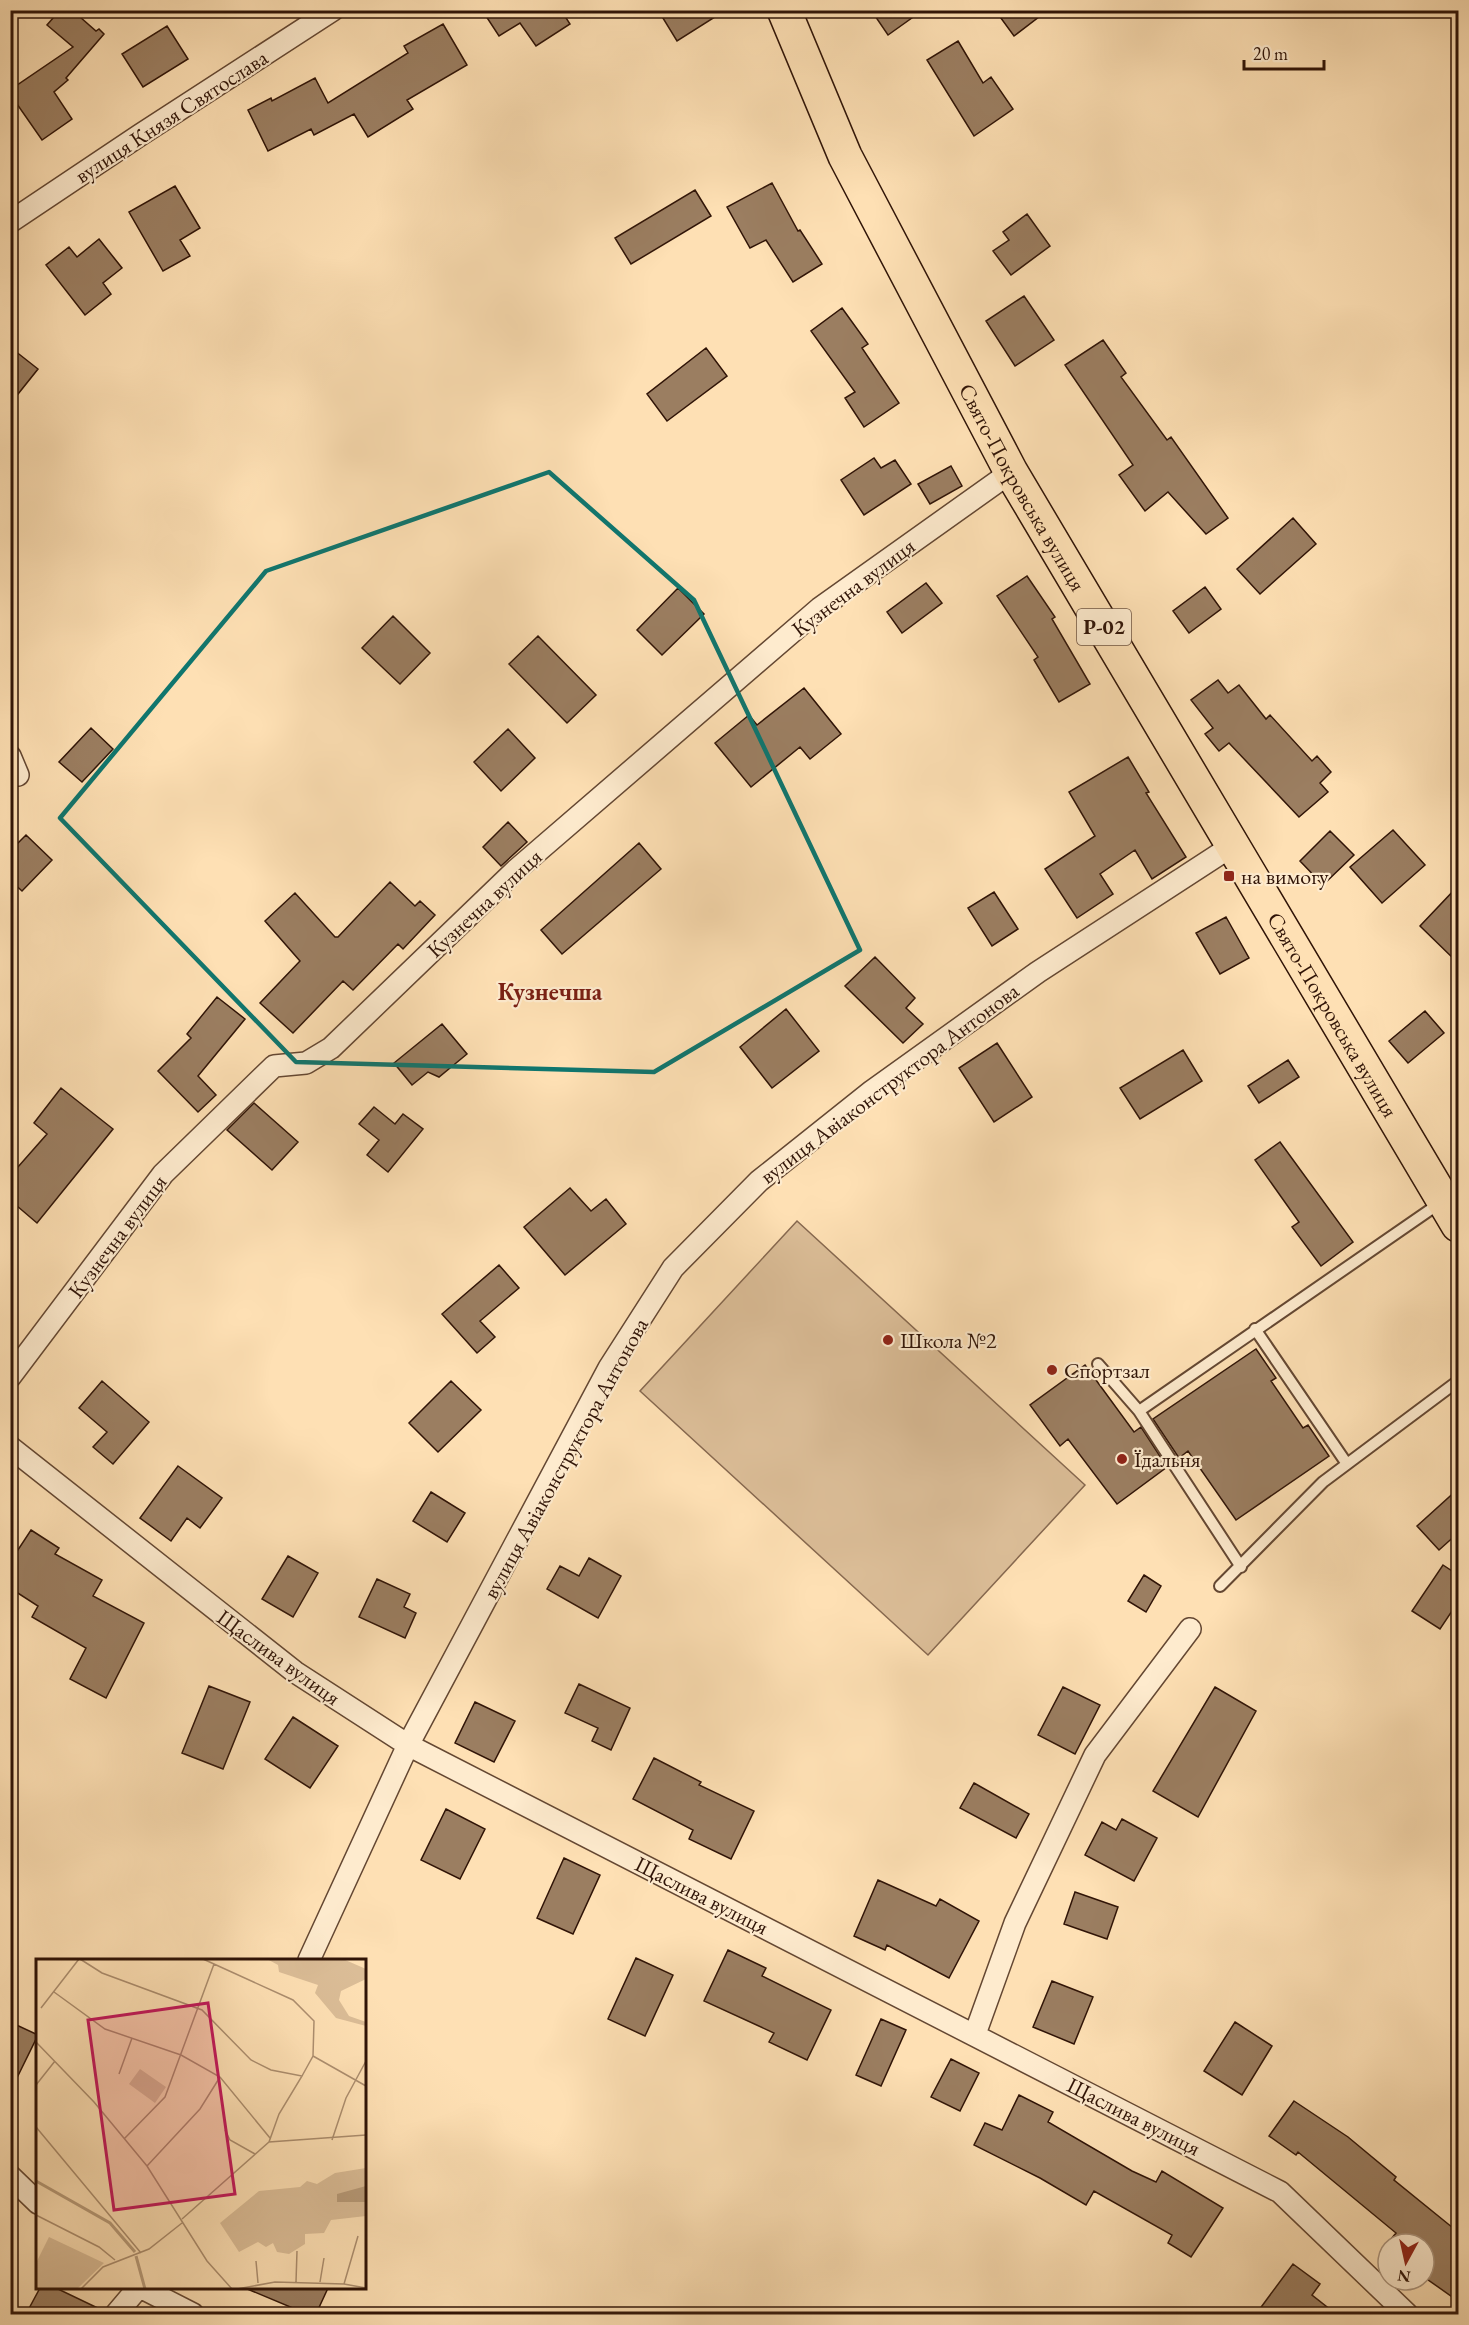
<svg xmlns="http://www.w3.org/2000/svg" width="1469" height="2325" font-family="'EB Garamond',serif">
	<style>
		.green { fill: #dbbd97; stroke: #86684f; stroke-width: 1.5 }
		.building { fill: #9b7e61; stroke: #301407; stroke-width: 1.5 }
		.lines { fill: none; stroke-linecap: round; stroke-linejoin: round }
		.lane-casing { stroke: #644732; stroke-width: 14 }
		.street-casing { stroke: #644732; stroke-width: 24 }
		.primary-casing { stroke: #301407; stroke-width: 36 }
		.lane { stroke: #feebce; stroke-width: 10 }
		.street { stroke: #feebce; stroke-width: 21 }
		.primary { stroke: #fee0b4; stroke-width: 33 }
		.marked { fill: none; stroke: #0f766e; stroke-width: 4.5; stroke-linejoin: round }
		.poi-dot { fill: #8f2418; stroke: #feebce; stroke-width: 2 }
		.labels { text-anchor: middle; stroke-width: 4.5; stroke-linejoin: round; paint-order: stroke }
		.shield { fill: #feebce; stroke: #6e5443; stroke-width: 1.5 }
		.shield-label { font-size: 21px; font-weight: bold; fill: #301407 }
		.street-label { font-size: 22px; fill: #301407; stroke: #feebce }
		.poi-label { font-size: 22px; fill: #301407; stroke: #feebce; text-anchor: start }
		.neighbourhood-label { font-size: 24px; font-weight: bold; fill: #7a1f14; stroke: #feebce }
		.inset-river { fill: none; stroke: #b89b79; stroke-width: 3 }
		.inset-road { fill: none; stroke: #ac8e6f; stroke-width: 1.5 }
		.view { fill: #c2185b; fill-opacity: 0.15; stroke: #c2185b; stroke-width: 3 }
		.inset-edge { fill: none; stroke: #301407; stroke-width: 3 }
	</style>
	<rect width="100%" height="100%" fill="#fee0b4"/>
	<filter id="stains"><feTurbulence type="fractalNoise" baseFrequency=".00333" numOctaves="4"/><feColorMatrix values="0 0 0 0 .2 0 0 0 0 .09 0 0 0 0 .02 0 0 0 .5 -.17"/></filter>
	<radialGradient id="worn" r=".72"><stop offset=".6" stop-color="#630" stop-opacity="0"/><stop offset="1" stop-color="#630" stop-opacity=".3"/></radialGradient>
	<path class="green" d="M 797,1221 L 1085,1485 L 928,1655 L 640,1391 Z"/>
	<path class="building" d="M 60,10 L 72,10 L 96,31 L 99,29 L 104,34 L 66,78 L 68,80 L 54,92 L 72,119 L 42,140 L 10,94 L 10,90 L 73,47 L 47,25 Z
		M 482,10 L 561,10 L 570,24 L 536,46 L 520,23 L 499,36 Z
		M 658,10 L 726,10 L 677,41 Z
		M 871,10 L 923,10 L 888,35 Z
		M 995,10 L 1048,10 L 1014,36 Z
		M 443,24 L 467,65 L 407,100 L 413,109 L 368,137 L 354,114 L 314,135 L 311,129 L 268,151 L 248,110 L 271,98 L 272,101 L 315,78 L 328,103 L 408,53 L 404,46 Z
		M 167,26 L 188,59 L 143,87 L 122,54 Z
		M 958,41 L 983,83 L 991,77 L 1013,109 L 974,136 L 927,60 Z
		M 772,183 L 798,231 L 800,230 L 822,264 L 793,282 L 766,240 L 750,248 L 727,207 Z
		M 175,186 L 200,228 L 180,240 L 190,256 L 163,271 L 129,212 Z
		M 695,190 L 711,216 L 631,264 L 615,238 Z
		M 1027,214 L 1050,246 L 1011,275 L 993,251 L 1009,240 L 1003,232 Z
		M 99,239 L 122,268 L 103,283 L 111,294 L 85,315 L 46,265 L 69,247 L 77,257 Z
		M 1024,296 L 1054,340 L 1015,366 L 986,321 Z
		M 842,308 L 868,344 L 862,348 L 899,403 L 864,427 L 845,398 L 855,392 L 811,331 Z
		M 1103,340 L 1126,373 L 1121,377 L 1167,440 L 1171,437 L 1228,518 L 1206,534 L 1168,492 L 1145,511 L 1119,475 L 1133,465 L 1065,365 Z
		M 10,347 L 38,369 L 10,404 Z
		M 706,348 L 727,376 L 667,421 L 647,394 Z
		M 874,458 L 881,468 L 895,460 L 911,484 L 864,515 L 841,480 Z
		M 951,466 L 962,486 L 930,504 L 918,484 Z
		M 1293,518 L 1316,544 L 1260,594 L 1237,569 Z
		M 1027,576 L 1055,617 L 1052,619 L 1090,684 L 1059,702 L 1034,660 L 1038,657 L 997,596 Z
		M 926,583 L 942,603 L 902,633 L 887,612 Z
		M 1205,587 L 1221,609 L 1189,633 L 1173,611 Z
		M 678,588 L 704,614 L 662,655 L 637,630 Z
		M 393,616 L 430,653 L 400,684 L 362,648 Z
		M 538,636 L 596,695 L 567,723 L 509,664 Z
		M 1218,680 L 1228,693 L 1239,685 L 1266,719 L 1270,715 L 1312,761 L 1317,756 L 1331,772 L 1320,783 L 1328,792 L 1299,817 L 1229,743 L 1219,751 L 1205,734 L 1213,728 L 1191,700 Z
		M 804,688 L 841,734 L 810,759 L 800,747 L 751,787 L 715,743 L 749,715 L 757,725 Z
		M 91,728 L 113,749 L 82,782 L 59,762 Z
		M 508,729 L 535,758 L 501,791 L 474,762 Z
		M 1128,757 L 1149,792 L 1146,793 L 1186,857 L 1152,879 L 1135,850 L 1100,874 L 1113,894 L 1077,918 L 1045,869 L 1095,836 L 1069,792 Z
		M 508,822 L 527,842 L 501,866 L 483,847 Z
		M 1393,830 L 1425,865 L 1382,903 L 1350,867 Z
		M 1330,831 L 1354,855 L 1323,885 L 1300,861 Z
		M 26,835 L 52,860 L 22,891 L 10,880 L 10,851 Z
		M 639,843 L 661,869 L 562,954 L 541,930 Z
		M 390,882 L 415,906 L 420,901 L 435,915 L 403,949 L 398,944 L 353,990 L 343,981 L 293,1033 L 260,1003 L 300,961 L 265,921 L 295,893 L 335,937 L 338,937 Z
		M 1458,886 L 1458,963 L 1420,926 Z
		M 994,892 L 1018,929 L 992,946 L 968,908 Z
		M 1226,917 L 1249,958 L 1220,974 L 1196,933 Z
		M 875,957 L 915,998 L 906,1008 L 923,1024 L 903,1043 L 845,986 Z
		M 217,997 L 245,1019 L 198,1076 L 216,1095 L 198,1112 L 158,1071 L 191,1038 L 187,1034 Z
		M 786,1009 L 819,1051 L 772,1088 L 740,1047 Z
		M 1425,1011 L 1444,1033 L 1408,1063 L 1389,1041 Z
		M 442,1024 L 467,1054 L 439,1077 L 428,1072 L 412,1085 L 394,1063 Z
		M 997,1043 L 1032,1097 L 994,1122 L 959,1068 Z
		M 1183,1050 L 1202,1081 L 1140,1119 L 1120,1088 Z
		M 1288,1060 L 1299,1077 L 1259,1103 L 1248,1086 Z
		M 61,1088 L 113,1129 L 37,1223 L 10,1200 L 10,1176 L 47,1134 L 34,1123 Z
		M 254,1103 L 298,1142 L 272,1170 L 227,1130 Z
		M 374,1107 L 395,1124 L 403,1114 L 423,1129 L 388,1172 L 367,1155 L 379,1140 L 359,1124 Z
		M 1280,1142 L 1353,1242 L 1321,1266 L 1292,1227 L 1299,1222 L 1255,1160 Z
		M 570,1188 L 591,1211 L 606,1199 L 626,1224 L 565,1275 L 524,1227 Z
		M 499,1265 L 519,1288 L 480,1321 L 495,1337 L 477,1353 L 442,1314 Z
		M 1256,1349 L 1276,1378 L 1271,1381 L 1303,1428 L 1308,1425 L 1329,1456 L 1236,1520 L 1188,1451 L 1179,1458 L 1153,1419 Z
		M 1085,1365 L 1134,1432 L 1141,1427 L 1167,1467 L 1117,1504 L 1068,1439 L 1060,1446 L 1030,1405 Z
		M 102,1381 L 149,1422 L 113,1464 L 93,1447 L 107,1432 L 79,1408 Z
		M 451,1381 L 481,1410 L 438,1452 L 409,1423 Z
		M 178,1466 L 222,1498 L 200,1528 L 187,1518 L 171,1541 L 140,1518 Z
		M 1458,1489 L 1458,1533 L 1439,1550 L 1417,1526 Z
		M 431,1492 L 465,1513 L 447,1542 L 413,1521 Z
		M 31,1530 L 59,1548 L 55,1554 L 102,1580 L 93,1596 L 144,1623 L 106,1698 L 70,1679 L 86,1648 L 32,1617 L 38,1606 L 10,1588 L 10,1562 Z
		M 288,1556 L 318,1573 L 293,1617 L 262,1599 Z
		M 589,1558 L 621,1576 L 598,1618 L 547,1589 L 560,1566 L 579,1576 Z
		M 1443,1565 L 1458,1575 L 1458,1602 L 1440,1629 L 1412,1611 Z
		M 1144,1575 L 1161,1586 L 1146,1612 L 1128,1601 Z
		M 377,1579 L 410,1594 L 404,1607 L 416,1613 L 405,1638 L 359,1617 Z
		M 579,1684 L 630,1708 L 611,1750 L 592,1741 L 598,1728 L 565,1713 Z
		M 209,1686 L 250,1702 L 223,1769 L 182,1753 Z
		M 1063,1687 L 1100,1705 L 1075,1754 L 1038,1735 Z
		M 1215,1687 L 1256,1711 L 1198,1817 L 1153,1791 Z
		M 475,1702 L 515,1721 L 494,1762 L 455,1743 Z
		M 293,1717 L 338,1746 L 310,1788 L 265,1759 Z
		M 654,1758 L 701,1782 L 699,1785 L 754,1811 L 731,1859 L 689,1839 L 693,1830 L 633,1799 Z
		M 974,1783 L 1029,1814 L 1016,1838 L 960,1808 Z
		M 446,1809 L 485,1829 L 460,1879 L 421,1860 Z
		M 1122,1819 L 1157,1838 L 1134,1881 L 1085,1855 L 1102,1822 L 1116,1830 Z
		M 564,1858 L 600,1875 L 573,1934 L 537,1918 Z
		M 878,1880 L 936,1906 L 940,1899 L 979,1921 L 949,1978 L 887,1945 L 885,1950 L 854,1936 Z
		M 1075,1892 L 1118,1907 L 1107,1939 L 1064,1924 Z
		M 728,1950 L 766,1968 L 762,1976 L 831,2010 L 807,2060 L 769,2042 L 774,2033 L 704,2001 Z
		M 636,1958 L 673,1975 L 645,2036 L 608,2019 Z
		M 1052,1981 L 1093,1997 L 1074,2044 L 1033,2027 Z
		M 881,2019 L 906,2030 L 881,2086 L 856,2075 Z
		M 10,2022 L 38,2035 L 10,2092 Z
		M 1235,2022 L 1272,2046 L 1242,2095 L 1204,2071 Z
		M 951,2059 L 979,2073 L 960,2111 L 931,2097 Z
		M 1019,2095 L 1053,2112 L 1048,2122 L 1132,2171 L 1156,2182 L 1162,2171 L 1223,2208 L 1191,2257 L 1168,2243 L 1172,2235 L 1094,2191 L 1086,2205 L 1040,2178 L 974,2145 L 985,2123 L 1002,2130 Z
		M 1294,2101 L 1348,2137 L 1396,2177 L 1394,2180 L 1458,2232 L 1458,2301 L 1424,2277 L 1424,2244 L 1387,2244 L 1396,2233 L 1298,2152 L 1296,2155 L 1269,2136 Z
		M 1293,2264 L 1320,2284 L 1312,2295 L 1336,2314 L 1256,2314 Z
		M 40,2288 L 56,2288 L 104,2311 L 104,2314 L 26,2314 Z
		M 245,2288 L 328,2288 L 316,2314 L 307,2314 Z"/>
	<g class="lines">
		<g class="lane-casing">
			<path id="lane" d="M 1255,1329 L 1347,1464
				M 1098,1364 L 1139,1411 L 1241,1567
				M 1139,1411 L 1440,1203
				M 1220,1586 L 1323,1482 L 1458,1381"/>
		</g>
		<g class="street-casing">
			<path id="street" d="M 10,222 L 140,135 L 333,10
				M 10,756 L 18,775
				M 10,1377 L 163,1174 L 274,1066 L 306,1063 L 331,1048 L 516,870 L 820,608 L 1011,472
				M 10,1447 L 295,1672 L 408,1745 L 1280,2192 L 1407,2314
				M 309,1960 L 408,1745 L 609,1368 L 673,1268 L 759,1181 L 872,1091 L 1038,972 L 1235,844
				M 975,2034 L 1015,1923 L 1095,1755 L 1190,1629
				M 10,2176 L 38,2203
				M 142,2288 L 193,2314
				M 116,2314 L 138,2288"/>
		</g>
		<g class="primary-casing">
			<g id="primary">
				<path id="s1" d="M 784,10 L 845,156 L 1011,472 L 1458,1225"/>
			</g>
		</g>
		<use href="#lane" class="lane"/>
		<use href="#street" class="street"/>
		<use href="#primary" class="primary"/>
	</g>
	<path class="marked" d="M 549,472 L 694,600 L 860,950 L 654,1072 L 296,1062 L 60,818 L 266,571 Z"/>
	<g class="poi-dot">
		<rect x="1223" y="870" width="12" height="12" rx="3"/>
		<circle cx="888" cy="1340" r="6"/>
		<circle cx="1052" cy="1370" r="6"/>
		<circle cx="1122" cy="1459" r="6"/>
	</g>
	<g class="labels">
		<rect class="shield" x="1077" y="609" width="54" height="36" rx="4.5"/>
		<g class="shield-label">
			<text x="1104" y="634">Р-02</text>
		</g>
		<g class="street-label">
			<text transform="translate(171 116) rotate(-33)" y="8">вулиця Князя Святослава</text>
			<text dy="8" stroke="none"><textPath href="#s1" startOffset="534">Свято-Покровська вулиця</textPath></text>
			<text transform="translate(853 587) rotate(-37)" y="8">Кузнечна вулиця</text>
			<text transform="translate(484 903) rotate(-43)" y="8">Кузнечна вулиця</text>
			<text dy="8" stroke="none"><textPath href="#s1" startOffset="1146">Свято-Покровська вулиця</textPath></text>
			<text transform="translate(889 1083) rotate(-37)" y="8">вулиця Авіаконструктора Антонова</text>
			<text transform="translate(117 1236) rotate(-53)" y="8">Кузнечна вулиця</text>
			<text transform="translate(565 1458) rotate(-61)" y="8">вулиця Авіаконструктора Антонова</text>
			<text transform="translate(279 1657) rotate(36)" y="8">Щаслива вулиця</text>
			<text transform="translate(702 1895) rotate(27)" y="8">Щаслива вулиця</text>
			<text transform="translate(1134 2116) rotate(27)" y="8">Щаслива вулиця</text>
		</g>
		<g class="poi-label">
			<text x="1241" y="884">на вимогу</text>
			<text x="900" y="1348">Школа №2</text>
			<text x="1064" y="1378">Спортзал</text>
			<text x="1134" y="1467">Їдальня</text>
		</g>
		<g class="neighbourhood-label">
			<text x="550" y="1000">Кузнечша</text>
		</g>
	</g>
	<g transform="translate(36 1959)">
		<rect width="330" height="330" fill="#fee0b4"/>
		<path d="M 231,0 L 307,0 L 330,10 L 330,20 L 305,32 L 303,41 L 313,57 L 330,63 L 330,67 L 300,59 L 279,34 L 282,26 L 243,13 L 242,6 ZM 104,110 L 130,128 L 119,144 L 93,125 ZM 330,209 L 330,257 L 295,261 L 288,274 L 269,275 L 269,285 L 253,295 L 241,293 L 237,284 L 230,288 L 222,283 L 203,293 L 184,264 L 223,232 L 264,228 L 271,222 L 281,225 L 299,214 ZM 13,278 L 68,304 L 41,330 L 0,330 L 0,304 Z" fill="#dbbd97"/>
		<path d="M 330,227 L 330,243 L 301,243 L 301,235 Z" fill="#b89b79"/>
		<path class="inset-river" d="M 0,222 L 74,264 L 99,293M 100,297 L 109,330"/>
		<path class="inset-road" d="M 44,0 L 66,14 L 166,51 L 215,101 L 235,111 L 266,117 L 243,155 L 233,183M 167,0 L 257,41 L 278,62 L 277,97 L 266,117M 18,33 L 69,70 L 145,96 L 184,118 L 234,179M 5,49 L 43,0M 0,83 L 58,143 L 111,207 L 171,302 L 196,330M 277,97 L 330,127M 83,115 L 96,79M 0,126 L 19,102M 0,168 L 105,294M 189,171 L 194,181 L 219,195M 88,180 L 129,138 L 178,5M 296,181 L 310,139 L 330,102M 111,207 L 164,150 L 184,118M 0,256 L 63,288 L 79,301M 146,260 L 233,183 L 330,176M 220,302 L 222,324M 260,323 L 261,292M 284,323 L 288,299M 308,325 L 322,277M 45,330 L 67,308 L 113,290 L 146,264M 201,330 L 239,323 L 308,325 L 330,329"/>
		<path class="view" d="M 172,44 L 199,235 L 78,251 L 52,61 Z"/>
		<rect width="330" height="330" class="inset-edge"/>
	</g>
	<rect width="1469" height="2325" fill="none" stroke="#fee0b4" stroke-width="36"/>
	<rect x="12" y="12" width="1445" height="2301" fill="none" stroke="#301407" stroke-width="3"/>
	<rect x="18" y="18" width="1433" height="2289" fill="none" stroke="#301407" stroke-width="1.5"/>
	<g transform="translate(1406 2262) rotate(188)"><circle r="28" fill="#feebce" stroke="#ac957e" stroke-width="1.5"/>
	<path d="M0-4.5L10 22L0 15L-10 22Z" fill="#8f2418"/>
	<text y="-9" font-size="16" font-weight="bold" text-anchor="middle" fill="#301407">N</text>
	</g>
	<path d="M1244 60v9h80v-9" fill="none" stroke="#301407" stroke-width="3"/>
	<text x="1253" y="60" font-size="18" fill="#301407" stroke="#feebce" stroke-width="4.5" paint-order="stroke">20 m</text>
	<rect width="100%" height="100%" filter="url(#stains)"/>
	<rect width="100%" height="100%" fill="url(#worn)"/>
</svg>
